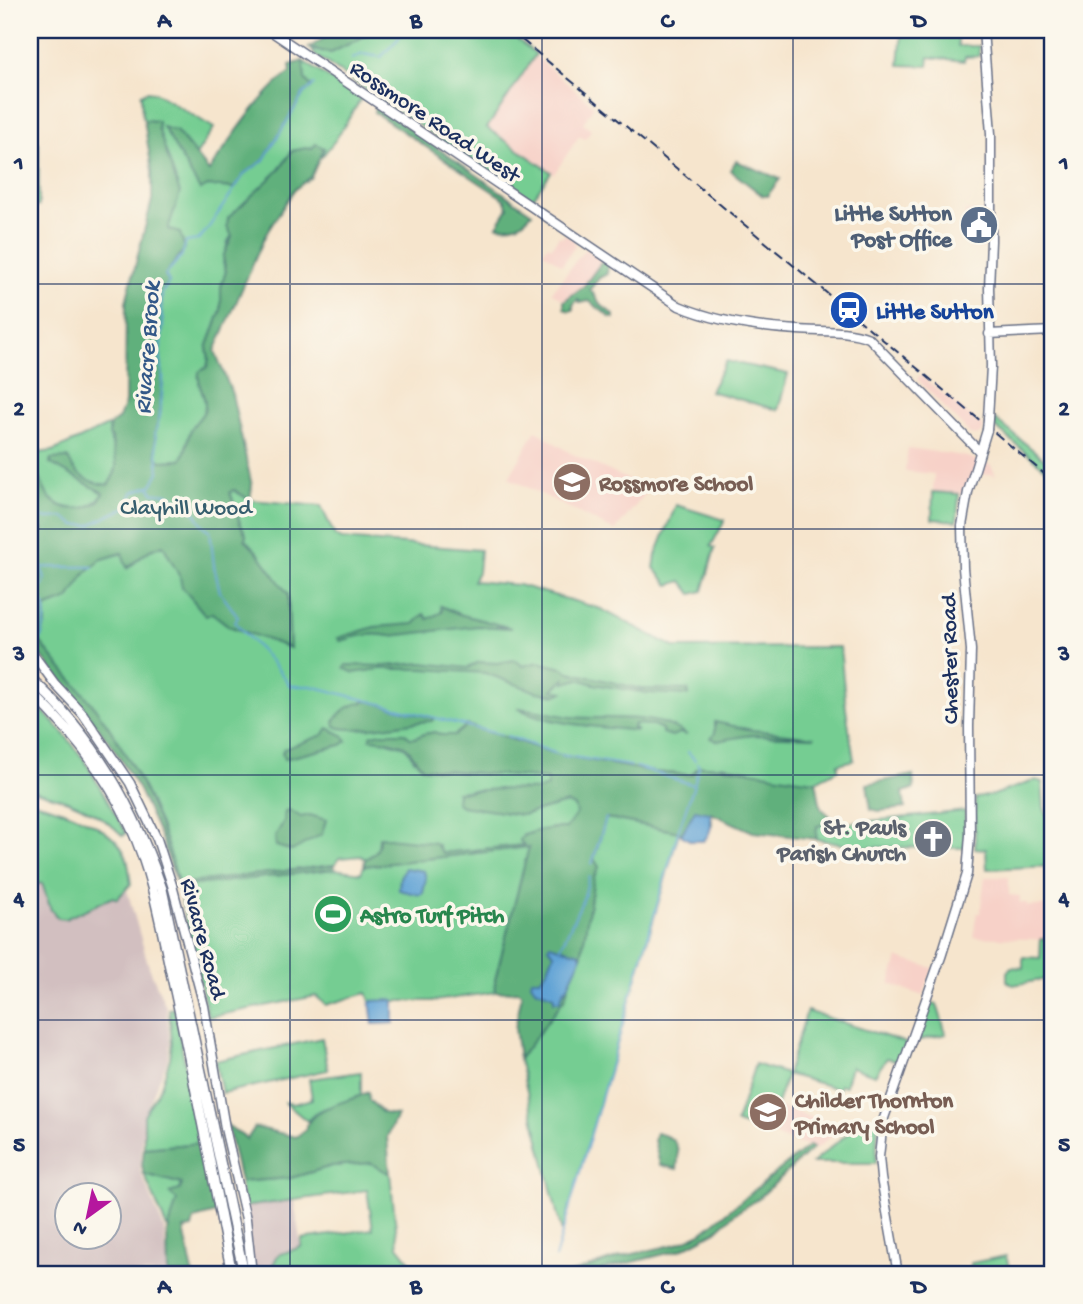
<svg xmlns="http://www.w3.org/2000/svg" width="1083" height="1304" font-family="'Gochi Hand',sans-serif">
	<style>
		.built { fill: #f7d1c8 }
		.industrial { fill: #d2bfc0; fill-rule: evenodd }
		.green { fill: #75cd92; stroke: #487e78; stroke-width: 2 }
		.forest { fill: #60b07c; stroke: #3e706d; stroke-width: 2 }
		.water { fill: #60a3d5; stroke: #3e699a; stroke-width: 2 }
		.lines { fill: none; stroke-linecap: round; stroke-linejoin: round }
		.stream { stroke: #60a3d5; stroke-width: 2 }
		.major-casing { stroke: #686f85; stroke-width: 11 }
		.highway-casing { stroke: #686f85; stroke-width: 12 }
		.major { stroke: #fff; stroke-width: 8 }
		.highway { stroke: #fff; stroke-width: 9 }
		.rail { stroke: #1b2f5e; stroke-width: 2; stroke-dasharray: 10 5; stroke-linecap: butt }
		.major-bridge-casing { stroke: #686f85; stroke-width: 11; stroke-linecap: butt }
		.major-bridge { stroke: #fff; stroke-width: 8 }
		.grid { fill: none; stroke: #1b2f5e; stroke-width: 2; stroke-opacity: 0.55 }
		.labels { text-anchor: middle; stroke-width: 7; stroke-linejoin: round; paint-order: stroke }
		.street-label { font-size: 23px; fill: #1b2f5e; stroke: #fbf7ec }
		.service-label { font-size: 23px; font-weight: bold; fill: #4e5e75; stroke: #fbf7ec; text-anchor: end }
		.transit-label { font-size: 23px; font-weight: bold; fill: #164399; stroke: #fbf7ec; text-anchor: start }
		.education-label { font-size: 23px; font-weight: bold; fill: #785e54; stroke: #fbf7ec; text-anchor: start }
		.park-label { font-size: 23px; fill: #365e6e; stroke: #fbf7ec }
		.worship-label { font-size: 23px; font-weight: bold; fill: #5b616d; stroke: #fbf7ec; text-anchor: end }
		.leisure-label { font-size: 23px; font-weight: bold; fill: #27864d; stroke: #fbf7ec; text-anchor: start }
		.water-label { font-size: 24px; font-style: italic; fill: #335888; stroke: #fbf7ec }
		.neatline { fill: none; stroke: #1b2f5e; stroke-width: 2.5 }
		.grid-label { font-size: 23px; text-anchor: middle; font-weight: bold; fill: #1b2f5e }
	</style>
	<rect width="100%" height="100%" fill="#fbf7ec"/>
	<filter id="ink" filterUnits="userSpaceOnUse"><feTurbulence type="fractalNoise" baseFrequency=".0143" numOctaves="2"/><feDisplacementMap in="SourceGraphic" scale="14" xChannelSelector="R" yChannelSelector="G"/><feConvolveMatrix kernelMatrix="1 2 1 2 8 2 1 2 1" color-interpolation-filters="sRGB"/></filter>
	<filter id="wash" filterUnits="userSpaceOnUse"><feTurbulence type="fractalNoise" baseFrequency=".00686" numOctaves="4" result="noise"/><feDisplacementMap in="SourceGraphic" scale="28" xChannelSelector="R" yChannelSelector="G"/><feGaussianBlur stdDeviation="1.57" result="paint"/><feColorMatrix in="noise" values="0 0 0 0 0 0 0 0 0 0 0 0 0 0 0 0 0 1.4 0 .05"/><feComposite in="paint" operator="in"/></filter>
	<g filter="url(#wash)">
		<rect width="100%" height="100%" fill="#f6e5cd"/>
		<path class="built" d="M 535,56 L 594,106 L 583,123 L 591,130 L 585,139 L 579,136 L 554,174 L 487,128 Z
			M 965,211 L 987,212 L 985,223 L 986,248 L 970,248 L 971,236 L 964,232 Z
			M 565,234 L 574,240 L 575,246 L 562,265 L 543,252 L 548,245 L 552,247 L 559,236 L 562,238 Z
			M 585,249 L 603,260 L 583,288 L 568,303 L 552,292 Z
			M 920,375 L 984,428 L 981,434 L 974,436 L 970,434 L 917,379 Z
			M 536,430 L 570,453 L 649,489 L 615,531 L 509,478 Z
			M 908,448 L 964,456 L 991,465 L 996,476 L 989,473 L 988,475 L 976,472 L 969,495 L 933,492 L 934,474 L 905,471 Z
			M 985,877 L 1009,877 L 1009,895 L 1020,896 L 1020,903 L 1027,903 L 1027,906 L 1053,906 L 1053,940 L 974,937 L 975,923 L 977,913 L 980,913 Z
			M 898,958 L 933,968 L 923,996 L 890,984 Z
			M 755,1064 L 787,1074 L 776,1106 L 843,1127 L 816,1149 L 736,1123 Z"/>
		<path class="industrial" d="M 30,803 L 113,841 L 149,967 L 166,1007 L 170,1043 L 167,1061 L 144,1115 L 140,1171 L 164,1229 L 168,1274 L 30,1274 ZM 66,1196 L 108,1196 L 108,1238 L 66,1238 Z
			M 294,1201 L 301,1247 L 278,1255 L 268,1274 L 253,1274 L 243,1207 Z"/>
		<path class="green" d="M 376,30 L 506,30 L 536,54 L 487,128 L 551,172 L 531,201 L 315,55 L 312,50 L 331,53 Z
			M 902,30 L 958,31 L 958,46 L 979,46 L 979,56 L 965,57 L 964,61 L 929,57 L 928,66 L 899,65 Z
			M 303,61 L 361,99 L 336,139 L 321,158 L 324,148 L 292,151 L 228,241 L 223,263 L 226,271 L 221,287 L 221,310 L 207,348 L 209,359 L 207,367 L 199,373 C 197,389 205,393 205,405 C 205,416 196,420 192,429 C 186,439 188,450 181,460 L 161,461 L 157,458 L 155,433 L 160,415 L 163,378 L 160,351 L 163,325 L 161,311 L 162,293 L 169,282 L 165,275 L 182,255 L 167,229 L 158,122 L 144,120 L 142,115 L 141,94 L 148,91 L 156,93 L 214,128 L 196,155 L 176,131 L 208,186 L 235,188 L 245,173 L 263,161 L 304,93 L 305,79 Z
			M 30,142 L 39,143 L 39,206 L 30,207 Z
			M 726,361 L 788,374 L 778,410 L 710,391 Z
			M 995,419 L 1053,466 L 1053,475 L 994,426 Z
			M 110,425 C 106,450 128,457 108,485 C 91,483 78,478 69,462 L 51,459 L 50,463 L 103,493 C 92,512 66,514 50,498 C 42,490 42,479 30,474 L 30,454 L 53,451 Z
			M 233,490 L 250,500 L 321,506 L 335,536 L 342,539 L 480,550 L 478,572 L 473,581 L 519,585 L 601,609 L 676,648 L 840,647 L 846,709 L 854,760 L 838,764 L 838,770 L 816,781 L 789,779 L 722,765 L 691,775 L 654,772 L 560,755 L 467,725 L 455,735 L 441,735 L 435,732 L 424,734 L 416,738 L 381,739 C 398,749 403,738 414,760 L 455,772 L 547,778 L 547,786 L 540,790 L 474,790 L 457,792 L 495,810 L 522,815 L 567,803 L 574,806 L 577,813 L 567,828 L 554,828 L 523,835 L 525,845 L 441,853 L 438,845 L 380,837 C 378,849 378,853 365,859 L 361,856 L 339,858 L 335,865 L 178,884 C 166,827 131,755 95,708 C 78,685 56,665 40,641 L 46,622 L 45,608 L 69,599 L 86,572 L 99,560 L 123,553 L 128,568 L 150,550 L 163,545 L 181,577 L 182,587 L 229,626 L 290,648 C 280,612 277,564 245,540 L 246,534 L 240,523 L 230,491 Z
			M 933,492 L 959,494 L 957,521 L 932,519 Z
			M 676,505 L 725,520 L 711,546 L 715,548 L 703,591 L 692,594 L 682,581 L 669,585 L 654,568 L 656,555 Z
			M 30,698 L 62,731 L 85,761 L 126,833 L 123,836 C 98,810 65,798 30,790 Z
			M 1036,780 L 1042,782 L 1044,808 L 1047,815 L 1053,815 L 1053,866 L 987,869 L 986,849 L 975,848 L 975,798 L 993,795 Z
			M 30,801 C 59,808 109,824 124,852 C 130,862 129,874 131,884 L 117,899 L 113,897 L 65,919 L 58,918 L 51,910 L 42,883 L 30,886 Z
			M 965,811 L 965,848 L 856,847 L 816,839 L 817,826 L 831,823 L 842,824 Z
			M 606,818 L 679,832 L 562,1233 L 519,1059 L 565,998 L 571,976 L 581,958 L 594,877 L 599,867 L 594,859 Z
			M 529,847 L 495,980 L 496,992 L 435,1001 L 370,1001 L 367,993 L 326,1005 L 316,996 L 208,1017 L 178,887 L 334,869 L 361,873 L 364,866 Z
			M 1041,939 L 1053,940 L 1053,978 L 1013,985 L 1007,981 L 1007,972 L 1011,967 L 1023,968 L 1023,957 L 1040,958 Z
			M 930,1002 L 937,1004 L 946,1034 L 916,1041 Z
			M 174,1008 L 201,1143 L 144,1148 L 144,1115 L 161,1086 L 170,1058 L 172,1043 L 169,1009 Z
			M 807,1011 L 906,1043 L 899,1062 L 887,1058 L 875,1075 L 851,1067 L 845,1086 L 840,1085 L 839,1089 L 787,1074 L 767,1133 L 736,1123 L 755,1064 L 787,1074 Z
			M 322,1038 L 328,1070 L 222,1093 L 215,1061 Z
			M 361,1072 L 361,1096 L 318,1111 L 307,1121 L 284,1102 L 293,1104 L 312,1099 L 309,1079 Z
			M 878,1123 L 876,1163 L 812,1163 L 859,1124 Z
			M 371,1163 L 390,1174 L 398,1246 L 420,1274 L 364,1269 L 324,1274 L 268,1274 L 278,1255 L 301,1247 L 302,1239 L 373,1229 L 367,1190 L 243,1207 L 240,1182 L 291,1178 L 332,1166 Z
			M 144,1174 L 182,1184 L 170,1229 L 166,1226 Z
			M 1006,1256 L 1011,1274 L 968,1274 L 971,1263 Z"/>
		<path class="forest" d="M 336,30 L 376,30 L 331,53 L 309,48 Z
			M 303,61 L 305,79 L 312,87 L 304,93 L 263,161 L 245,173 L 235,188 L 208,186 L 200,190 L 163,127 L 176,131 L 209,171 C 230,141 261,92 291,72 L 290,65 Z
			M 375,107 L 379,108 L 532,213 C 522,225 513,228 497,226 L 508,208 L 504,199 L 374,112 Z
			M 144,120 L 158,121 L 158,128 L 180,193 L 168,229 L 180,233 L 185,248 L 165,275 L 169,282 L 162,293 L 161,311 L 163,325 L 160,351 L 163,378 L 160,415 L 155,433 L 157,458 L 161,461 L 181,460 C 188,450 186,439 192,428 C 196,419 205,416 205,405 C 205,392 197,389 199,372 L 207,367 L 209,359 L 207,348 L 221,310 L 221,287 L 226,271 L 223,257 L 232,236 L 227,226 L 228,218 L 281,168 L 292,151 L 306,148 L 311,149 L 316,144 L 324,148 L 311,177 L 294,190 L 266,234 L 215,351 L 232,394 L 252,486 L 250,500 L 234,490 L 230,492 L 240,523 L 246,535 L 245,540 L 257,552 L 288,594 L 290,648 L 229,626 L 212,613 L 206,616 L 182,587 L 180,577 L 163,545 L 150,550 L 127,568 L 122,553 L 99,560 L 98,563 L 86,572 L 69,599 L 45,608 L 46,622 L 40,641 C 56,665 78,685 95,708 C 131,755 165,827 178,884 L 335,865 L 334,869 L 178,887 L 161,838 L 139,790 L 111,744 L 38,652 L 30,634 L 30,541 L 44,529 L 30,532 L 30,474 L 39,476 C 42,483 45,492 49,497 C 62,512 84,511 98,502 L 103,493 L 50,463 L 51,459 L 68,458 C 75,476 89,483 108,485 C 124,462 112,460 112,438 L 109,435 L 110,425 L 119,418 L 125,403 L 126,302 L 152,200 L 152,171 Z
			M 736,161 L 780,179 L 767,196 L 763,196 L 730,170 Z
			M 603,260 L 608,265 L 607,274 L 599,278 L 590,289 L 601,305 L 614,315 L 614,318 L 610,317 L 589,301 L 580,303 L 578,299 L 573,305 L 573,310 L 569,311 L 564,308 L 564,301 L 584,286 Z
			M 441,606 L 459,614 L 511,628 L 478,626 L 390,636 C 371,632 358,636 340,641 L 338,638 L 374,627 L 414,624 L 424,614 L 428,619 L 442,612 Z
			M 515,660 L 523,666 L 538,662 L 563,668 L 569,672 L 641,689 L 688,690 L 689,695 L 647,693 L 594,684 L 579,679 L 565,683 L 565,679 L 552,690 L 563,692 L 557,695 L 537,692 L 485,673 L 423,669 L 379,669 L 354,673 L 344,668 L 346,665 L 385,666 L 422,663 L 468,668 L 479,662 L 497,663 Z
			M 369,701 L 434,718 L 432,721 C 414,721 346,735 335,726 L 334,722 C 341,708 355,703 369,701 Z
			M 517,708 C 535,709 552,715 571,717 C 608,721 656,711 687,735 L 680,733 L 672,736 L 662,733 L 662,729 L 653,725 L 634,724 L 633,728 L 638,731 C 598,726 554,726 517,708 Z
			M 715,722 L 752,730 L 815,737 L 751,735 L 717,741 L 711,738 L 715,733 Z
			M 467,725 L 560,755 L 654,772 L 691,775 L 699,766 C 739,765 777,778 816,781 L 821,808 L 830,816 L 831,823 L 817,826 L 816,839 L 753,832 L 711,813 L 712,824 L 705,839 C 696,843 686,840 679,832 L 606,818 L 594,859 L 599,867 L 594,877 L 581,958 L 571,976 L 565,998 L 519,1059 L 515,1028 L 522,994 L 518,991 L 496,992 L 495,980 L 529,847 L 364,866 L 365,859 C 377,853 379,850 379,837 L 435,843 L 442,853 L 524,845 L 519,840 C 528,830 552,828 566,828 L 577,813 L 574,806 L 567,803 L 522,815 L 461,806 L 456,802 L 457,792 L 498,789 L 540,790 L 547,786 L 547,779 L 423,768 C 416,762 414,755 408,749 C 404,743 377,739 370,739 L 371,735 L 382,733 L 405,733 L 410,738 L 415,738 L 424,734 L 435,732 L 441,735 L 455,735 Z
			M 328,728 L 342,735 L 347,741 L 341,745 L 284,759 L 282,753 L 284,749 L 323,735 Z
			M 913,775 L 914,789 L 903,792 L 905,808 L 879,811 L 871,809 L 867,784 Z
			M 289,810 L 301,817 L 310,815 L 326,820 L 322,834 L 292,851 L 276,846 L 275,837 L 284,821 L 285,811 Z
			M 368,1092 L 369,1100 L 383,1113 L 397,1115 L 387,1137 L 390,1174 L 371,1163 L 332,1166 L 291,1178 L 240,1182 L 227,1125 L 247,1139 L 255,1127 L 296,1137 L 305,1130 C 310,1106 348,1103 368,1092 Z
			M 656,1133 C 679,1137 680,1150 677,1169 L 660,1165 L 654,1140 Z
			M 201,1143 L 216,1213 L 194,1219 L 192,1228 L 184,1229 L 193,1274 L 168,1274 L 167,1234 L 177,1200 L 169,1193 L 180,1190 L 182,1184 L 144,1174 L 142,1166 L 144,1148 Z
			M 809,1146 L 813,1148 L 759,1198 L 734,1214 L 716,1231 L 697,1241 L 680,1250 L 586,1274 L 569,1274 L 620,1257 L 677,1244 L 701,1233 Z"/>
		<path class="water" d="M 695,810 L 710,813 C 712,824 712,833 703,841 L 691,841 L 681,835 Z
			M 405,868 L 424,871 L 426,879 L 423,893 L 420,895 L 399,890 L 400,877 Z
			M 550,944 L 580,953 L 581,958 L 568,986 L 563,992 L 560,1001 L 554,1001 L 554,996 L 535,989 L 531,983 L 532,979 L 540,979 L 548,969 L 554,953 L 548,947 Z
			M 394,1000 L 394,1023 L 373,1024 L 370,1001 Z"/>
		<g class="lines">
			<path class="stream" d="M 352,59 L 362,54 L 381,57 L 399,38 L 401,30
				M 149,487 L 154,493 C 173,493 170,496 185,506 C 191,511 189,506 195,513 C 200,519 201,526 210,530 L 214,566 L 220,592 L 238,617 L 235,622 C 253,644 276,663 290,686 L 311,686 L 502,735
				M 30,519 L 64,517 L 75,525 L 90,525 L 128,506 L 133,492 L 152,485 L 159,472 L 155,433 L 160,415 L 163,378 L 160,351 L 163,325 L 161,311 L 162,293 L 169,282 L 165,275 L 182,255 L 186,242 L 198,240 L 207,230 L 245,173 L 263,161 L 304,93 L 314,85
				M 40,641 C 43,630 48,618 44,606 C 42,600 38,598 38,590 C 48,583 45,578 41,567 C 59,568 75,566 93,567
				M 507,736 L 560,755 L 631,766
				M 688,752 L 695,760
				M 636,767 L 694,785 L 699,766 L 697,763
				M 592,864 L 606,818
				M 561,947 L 584,897 L 589,877
				M 555,1258 L 679,829 L 694,785"/>
		</g>
	</g>
	<g filter="url(#ink)">
		<g class="lines">
			<g class="major-casing">
				<path id="major" d="M 269,30 L 679,306 C 715,321 759,328 798,330 C 822,332 846,329 869,338 L 980,452
					M 983,30 L 991,134 L 991,241 L 989,288 L 991,366 L 988,419
					M 989,334 L 1053,331
					M 30,650 L 55,684 L 83,714 L 130,783 L 157,839 L 172,885 L 204,1006 L 225,1128 L 246,1219 L 252,1274
					M 898,1274 L 881,1178 L 879,1157 L 883,1121 L 941,957 L 967,874 L 970,835 L 969,726 L 971,650 L 963,568 L 962,526 L 968,492 L 987,430"/>
			</g>
			<g class="highway-casing">
				<path id="highway" d="M 30,678 C 93,734 135,810 162,889 L 244,1274
					M 30,691 C 71,730 107,775 131,827 C 154,877 162,933 174,986 C 195,1082 213,1178 232,1274"/>
			</g>
			<use href="#major" class="major"/>
			<use href="#highway" class="highway"/>
			<path class="rail" d="M 510,30 L 1053,481"/>
			<g class="major-bridge-casing">
				<path id="major-bridge" d="M 987,430 L 988,419"/>
			</g>
			<use href="#major-bridge" class="major-bridge"/>
		</g>
	</g>
	<path class="grid" d="M 290,30 L 290,1274M 542,30 L 542,1274M 793,30 L 793,1274M 30,284 L 1053,284M 30,529 L 1053,529M 30,775 L 1053,775M 30,1020 L 1053,1020"/>
	<defs>
		<g id="civic-disc" transform="scale(2.0125)"><circle r="9.5" fill="#5c6f8a" stroke="#fbf7ec"/><path d="M-.6-6.5H3V-4.5H.6V-3L4-1V1h2V6H-6V1h2V-1L-.6-3ZM-1.2 2.5V6h2.4V2.5Z" fill="#fff"/></g>
		<g id="station-disc" transform="scale(2.0125)"><circle r="9.5" fill="#1a4fb4" stroke="#fbf7ec"/><path d="M-3-6H3Q5-6 5-4V2Q5 4 3 4L4.5 6H3L1.5 4h-3L-3 6H-4.5L-3 4Q-5 4-5 2V-4Q-5-6-3-6ZM-3.5-4v3h7v-3ZM-3.5 1v1.5H-2V1ZM2 1v1.5H3.5V1Z" fill="#fff"/></g>
		<g id="school-disc" transform="scale(2.0125)"><circle r="9.5" fill="#8d6e63" stroke="#fbf7ec"/><path d="M0-5L7-2L0 1L-7-2ZM-4 1L0 2.5L4 1V4Q0 6-4 4Z" fill="#fff"/></g>
		<g id="church-disc" transform="scale(2.0125)"><circle r="9.5" fill="#6b7280" stroke="#fbf7ec"/><path d="M-1.2-6h2.4v3.5h3.3v2.4h-3.3V6h-2.4V-.1h-3.3v-2.4h3.3Z" fill="#fff"/></g>
		<g id="stadium-disc" transform="scale(2.0125)"><circle r="9.5" fill="#2e9e5b" stroke="#fbf7ec"/><path d="M0-5a6.5 5 0 1 0 0 10a6.5 5 0 1 0 0-10ZM-3.5-1.8h7v3.6h-7Z" fill="#fff"/></g>
	</defs>
	<g fill-rule="evenodd">
		<use href="#civic-disc" x="979" y="225"/>
		<use href="#station-disc" x="849" y="310"/>
		<use href="#school-disc" x="572" y="482"/>
		<use href="#church-disc" x="933" y="839"/>
		<use href="#stadium-disc" x="333" y="914"/>
		<use href="#school-disc" x="768" y="1112"/>
	</g>
	<g class="labels">
		<g class="street-label">
			<text transform="translate(436 120) rotate(34)" y="8">Rossmore Road West</text>
			<text transform="translate(948 659) rotate(-91)" y="8">Chester Road</text>
			<text transform="translate(205 938) rotate(75)" y="8">Rivacre Road</text>
		</g>
		<g class="service-label">
			<text x="952" y="220">Little Sutton<tspan x="952" dy="26">Post Office</tspan></text>
		</g>
		<g class="transit-label">
			<text x="876" y="318">Little Sutton</text>
		</g>
		<g class="education-label">
			<text x="599" y="490">Rossmore School</text>
			<text x="795" y="1107">Childer Thornton<tspan x="795" dy="26">Primary School</tspan></text>
		</g>
		<g class="park-label">
			<text x="186" y="514">Clayhill Wood</text>
		</g>
		<g class="worship-label">
			<text x="906" y="834">St. Pauls<tspan x="906" dy="26">Parish Church</tspan></text>
		</g>
		<g class="leisure-label">
			<text x="360" y="922">Astro Turf Pitch</text>
		</g>
		<g class="water-label">
			<text transform="translate(146 348) rotate(-86)" y="8">Rivacre Brook</text>
		</g>
	</g>
	<rect width="1083" height="1304" fill="none" stroke="#fbf7ec" stroke-width="77"/>
	<g transform="translate(88 1216) rotate(213)"><circle r="33" fill="#fbf7ec" stroke="#a1a7b3" stroke-width="2"/>
	<path d="M0-5L12 26L0 18L-12 26Z" fill="#b5179e"/>
	<text y="-10" font-size="19" font-weight="bold" text-anchor="middle" fill="#1b2f5e">N</text>
	</g>
	<rect x="38" y="38" width="1006" height="1228" class="neatline"/>
	<g class="grid-label">
		<text x="164" y="27">A</text>
		<text x="416" y="27">B</text>
		<text x="667" y="27">C</text>
		<text x="919" y="27">D</text>
		<text x="19" y="169">1</text>
		<text x="1064" y="169">1</text>
		<text x="19" y="415">2</text>
		<text x="1064" y="415">2</text>
		<text x="19" y="660">3</text>
		<text x="1064" y="660">3</text>
		<text x="19" y="905">4</text>
		<text x="1064" y="905">4</text>
		<text x="19" y="1151">5</text>
		<text x="1064" y="1151">5</text>
		<text x="164" y="1293">A</text>
		<text x="416" y="1293">B</text>
		<text x="667" y="1293">C</text>
		<text x="919" y="1293">D</text>
	</g>
</svg>
